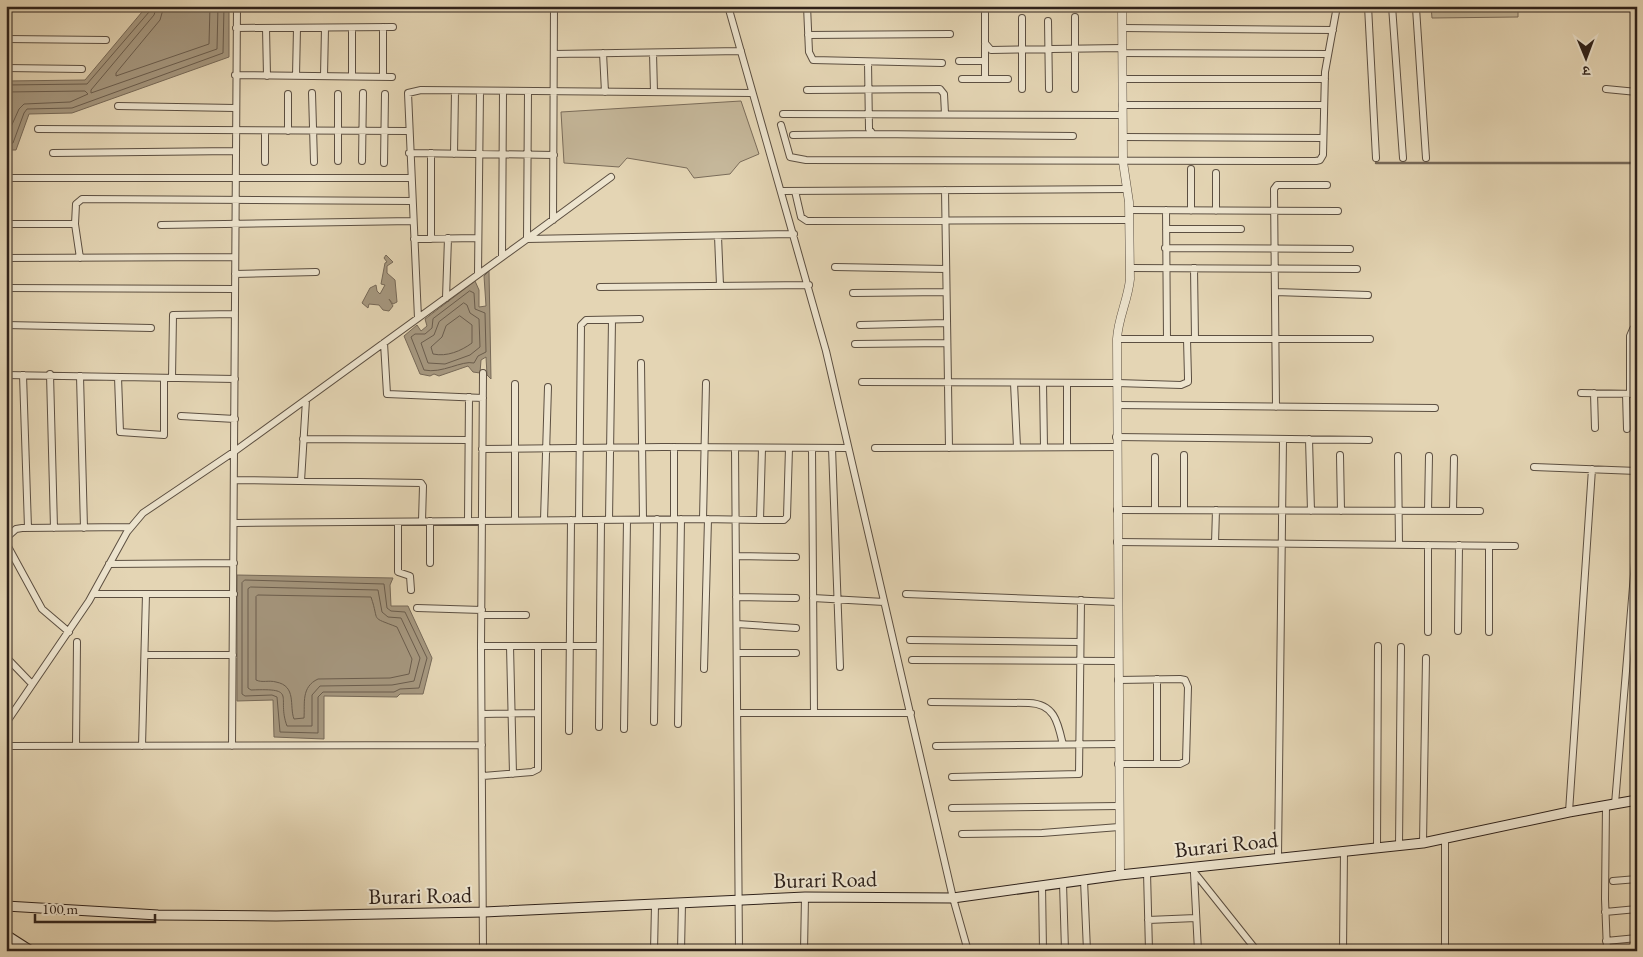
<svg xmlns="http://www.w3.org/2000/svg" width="1643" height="957" font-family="'EB Garamond','Noto Serif Devanagari',serif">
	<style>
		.green { fill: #c5b79a; stroke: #7a6c5a }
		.water { fill: #a69880; stroke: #766958 }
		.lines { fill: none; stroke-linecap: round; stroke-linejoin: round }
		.shore { stroke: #6a5d4e; stroke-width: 1 }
		.stream { stroke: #766958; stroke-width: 2.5 }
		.minor-casing { stroke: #5c4f41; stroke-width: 8 }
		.tertiary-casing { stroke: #5c4f41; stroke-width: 9 }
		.secondary-casing { stroke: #2f221b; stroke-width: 11 }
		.minor { stroke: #ede4ce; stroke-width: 6 }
		.tertiary { stroke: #ede4ce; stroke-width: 8 }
		.secondary { stroke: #ede4ce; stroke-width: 9 }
		.labels { text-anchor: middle; stroke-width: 4; stroke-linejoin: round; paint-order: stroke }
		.street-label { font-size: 22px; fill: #2f221b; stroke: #ede4ce }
	</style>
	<rect width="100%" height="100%" fill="#e4d5b4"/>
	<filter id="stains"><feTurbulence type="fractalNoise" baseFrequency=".004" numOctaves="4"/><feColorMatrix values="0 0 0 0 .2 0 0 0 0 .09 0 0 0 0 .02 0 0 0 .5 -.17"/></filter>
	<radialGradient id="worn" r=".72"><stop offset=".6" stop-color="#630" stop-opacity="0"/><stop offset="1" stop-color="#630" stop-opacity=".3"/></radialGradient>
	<path class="green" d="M 1431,6 L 1518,6 L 1518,17 L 1432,18 Z
		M 741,101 L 759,154 L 740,162 L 730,174 L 694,178 L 687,168 L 627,158 L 619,167 L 564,163 L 561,112 Z"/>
	<path class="water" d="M 147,6 L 229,6 L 229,57 L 72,113 L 29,114 L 16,150 L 6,150 L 6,81 L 85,80 Z
		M 386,255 L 393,262 L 387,266 L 387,273 L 395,280 L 397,302 L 393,304 L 389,299 L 393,306 L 389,311 L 383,310 L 379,305 L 369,304 L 368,308 L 362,303 L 370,288 L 376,285 L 377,291 L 380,294 L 385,285 L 381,284 L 385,263 L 387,262 L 384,258 Z
		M 489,271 L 491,379 L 487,375 L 486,357 L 481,360 L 480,373 L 473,372 L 468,366 L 439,376 L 434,374 L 430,376 L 420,374 L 404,336 L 417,325 L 421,331 L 427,326 L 425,319 L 475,281 L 479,290 L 479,307 L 486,306 L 484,276 Z
		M 237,575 L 393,578 L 390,585 L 391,606 L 408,606 L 432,658 L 423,694 L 400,694 L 397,697 L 324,696 L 324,739 L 274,737 L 273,700 L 237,701 Z"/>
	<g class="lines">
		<path class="shore" d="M 157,6 L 154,15 L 91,90 L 91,93 L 217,49 L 218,6
			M 164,6 L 160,20 L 116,73 L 116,76 L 209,44 L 210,6
			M 6,85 L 87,84 L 149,12 L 150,6
			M 6,92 L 85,91 L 88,94 L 70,102 L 24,104 L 19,109 L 6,138
			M 6,145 L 13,143 L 24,113 L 27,109 L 72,108 L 223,53 L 224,6
			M 470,291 L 474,293 L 475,309 L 485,313 L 486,352 L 478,356 L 474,363 C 462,360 442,374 424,370 L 411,337 L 415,334 L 425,334 L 432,328 L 433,319 Z
			M 464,303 L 467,305 L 470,313 L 479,319 L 480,347 L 470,355 L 445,364 L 428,363 L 421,343 L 434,335 L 439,322 Z
			M 460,316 L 472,325 L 472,343 C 461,351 447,357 433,354 L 431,347 L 442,337 L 446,326 Z
			M 245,580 L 384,584 L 387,608 L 391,611 L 405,612 L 427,658 L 419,688 L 400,689 L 394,692 L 323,692 L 318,697 L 318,733 L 280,732 L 277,697 L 272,695 L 245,696 L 242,694 L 242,583 Z
			M 251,587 L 378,590 L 382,612 L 388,617 L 401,618 L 420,658 L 414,681 L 392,685 L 320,686 L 312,695 L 312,726 L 287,726 C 276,696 299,688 251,690 L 248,688 L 248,589 Z
			M 258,595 L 371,597 C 380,623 369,616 397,627 L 412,659 L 409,674 L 390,678 L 318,679 C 301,687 305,703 304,718 L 294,719 C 289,706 297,686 276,682 C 269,680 262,683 256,680 L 256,597 Z"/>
		<path class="stream" d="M 1376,163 L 1637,163"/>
		<g class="minor-casing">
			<path id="minor" d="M 402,6 L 631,6
				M 728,6 L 826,351 L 953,898 L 968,951
				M 807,6 L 809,52 L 813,60 L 942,63
				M 985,6 L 985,43 L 991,50 L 1122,48
				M 1257,6 L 1291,6
				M 1347,6 L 1416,8 L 1426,158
				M 1368,6 L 1376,158
				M 1392,6 L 1403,158
				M 1022,18 L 1022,89
				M 1048,21 L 1049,89
				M 236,28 L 393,27
				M 266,28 L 267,76
				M 352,28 L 352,76
				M 1122,28 L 1333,30
				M 808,35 L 950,34
				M 6,39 L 106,40
				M 985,45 L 985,79 L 1008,79
				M 603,53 L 605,92
				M 653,53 L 654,92
				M 1122,53 L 1328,54
				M 554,54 L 741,51
				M 959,61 L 985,61
				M 868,62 L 869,129 L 873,134 L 1073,136
				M 6,68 L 82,69
				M 235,75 L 392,77
				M 296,76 L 297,28
				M 324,76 L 325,28
				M 383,76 L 383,27
				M 962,79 L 985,79
				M 1123,79 L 1325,79
				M 1075,89 L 1075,17
				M 1606,89 L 1637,92
				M 807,90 L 940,89 L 944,94 L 945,114
				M 312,93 L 314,162
				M 1122,105 L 1324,105
				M 118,106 L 235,108
				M 783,114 L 1122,115
				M 781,125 L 790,157 L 806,160 L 1316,161 L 1320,160 L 1323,155 L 1325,72 L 1337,6
				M 38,129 L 408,131
				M 265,131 L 265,162
				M 288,131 L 288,94
				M 793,135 L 873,134
				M 1123,137 L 1323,138
				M 53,153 L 235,151
				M 409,153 L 554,155
				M 431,153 L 431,239
				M 454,154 L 455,91
				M 338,161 L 338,94
				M 362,161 L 363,93
				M 384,163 L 385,94
				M 1216,173 L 1216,211
				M 6,178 L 411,178
				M 945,190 L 949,448
				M 781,191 L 1127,189
				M 795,191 L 801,217 L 807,221 L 1129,220
				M 1129,210 L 1338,211
				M 1166,210 L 1167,339
				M 1191,211 L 1191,169
				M 553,220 L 554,6
				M 6,224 L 75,224 L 80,258
				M 75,224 L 76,204 L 82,199 L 412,201
				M 161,225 L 413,221
				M 1166,229 L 1241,229
				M 718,236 L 720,285
				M 528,238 L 611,177
				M 414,239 L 478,238
				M 527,239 L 528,91
				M 1165,248 L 1350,249
				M 502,257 L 503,91
				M 6,258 L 234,257
				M 835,267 L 946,269
				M 1130,268 L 1357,269
				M 1194,268 L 1195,339
				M 235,274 L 316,272
				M 478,274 L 480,91
				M 600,287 L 809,285
				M 6,288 L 235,289
				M 1275,292 L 1368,295
				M 853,293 L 946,292
				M 446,298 L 448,238
				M 418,318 L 408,93 L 421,90 L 752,93
				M 6,325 L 151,328
				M 860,325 L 947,323
				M 1117,339 L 1370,339
				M 384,343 L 387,394 L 483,398
				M 855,344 L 947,343
				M 641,363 L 643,519
				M 483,373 L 481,646 L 483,951
				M 50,374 L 54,528
				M 6,375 L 235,379
				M 23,375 L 28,528
				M 80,376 L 84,528
				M 118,377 L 120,432 L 164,435 L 164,378
				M 172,378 L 173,315 L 235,314
				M 862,382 L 1117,383 L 1181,385 L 1188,382 L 1188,378 L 1187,339
				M 1014,383 L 1017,447
				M 1043,383 L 1044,447
				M 1581,393 L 1637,394
				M 1594,393 L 1595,428
				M 1626,394 L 1627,429
				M 1630,394 L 1630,336 L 1633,329 L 1637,328
				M 1117,405 L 1435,408
				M 1276,407 L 1274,189 L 1277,185 L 1327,185
				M 181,416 L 235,419
				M 1116,437 L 1369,440
				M 303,439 L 468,440
				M 1309,439 L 1311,511
				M 1067,447 L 1067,383
				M 735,448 L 739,951
				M 812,448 L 814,713
				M 832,448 L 840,667
				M 875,448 L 1117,447
				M 482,449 L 663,447 L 848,448
				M 1184,455 L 1184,510
				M 1340,455 L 1341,511
				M 1398,456 L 1399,545
				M 1155,457 L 1155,510
				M 1534,467 L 1637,471
				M 235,480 L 421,483 L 423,486 L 422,521
				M 301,481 L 306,400
				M 1117,510 L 1480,511
				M 1428,511 L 1429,456
				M 1453,511 L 1454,458
				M 674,519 L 674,447
				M 703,519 L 706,383
				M 515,520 L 515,384
				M 544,520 L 548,387
				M 579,520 L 581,325 L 586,320 L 640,319
				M 609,520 L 612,320
				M 760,520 L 784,520 L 787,517 L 789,448
				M 468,521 L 469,397
				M 398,522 L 398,572 L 410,576 L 411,590
				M 235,523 L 703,519 L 760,520 L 762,448
				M 6,538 L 16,529 L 22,528 L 130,527
				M 1117,542 L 1515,546
				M 6,543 L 42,609 L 69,632
				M 1215,543 L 1216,510
				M 1489,546 L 1489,632
				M 736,556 L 796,557
				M 430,563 L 430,521
				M 109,564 L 234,563
				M 93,594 L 234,594
				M 906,594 L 1118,602
				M 736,597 L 796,598
				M 813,598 L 884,602
				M 417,608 L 482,610
				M 482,615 L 526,615
				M 737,624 L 796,628
				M 1458,631 L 1459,545
				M 1428,632 L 1428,545
				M 910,640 L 1080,642
				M 481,646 L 598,646
				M 510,646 L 513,774
				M 738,653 L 796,653
				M 145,655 L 233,655
				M 6,657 L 32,684
				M 912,660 L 1118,661
				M 704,669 L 708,519
				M 1118,680 L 1180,679 L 1185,680 L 1188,687 L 1186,761 L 1180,764 L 1118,764
				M 931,702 L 1029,703 C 1055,704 1058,723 1063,745
				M 737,713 L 911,713
				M 482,714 L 538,713
				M 654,722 L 657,519
				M 6,723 L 89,601 L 127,532 L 143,513 L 235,451 L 527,239 L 794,234
				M 678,724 L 681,519
				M 599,727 L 601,520
				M 624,729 L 627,520
				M 569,731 L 571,520
				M 6,746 L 482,745
				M 76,746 L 77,642
				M 142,746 L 146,594
				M 232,746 L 237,6
				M 936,746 L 1118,744
				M 1157,764 L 1157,679
				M 483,776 L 532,772 L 538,769 L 538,646
				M 952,777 L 1079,774 L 1081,600
				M 1615,804 L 1637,538
				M 1606,805 L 1605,899 L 1607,951
				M 952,808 L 1119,806
				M 1569,812 L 1592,469
				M 962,834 L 1042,833 L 1119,827
				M 1445,838 L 1445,951
				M 1423,843 L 1426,658
				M 1399,846 L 1401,647
				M 1377,849 L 1378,646
				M 1278,857 L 1283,439
				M 1147,872 L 1149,951
				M 1194,872 L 1257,951
				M 1194,873 L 1198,951
				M 1084,880 L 1087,951
				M 1613,881 L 1637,879
				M 1063,883 L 1065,951
				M 1042,885 L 1043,951
				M 1605,912 L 1637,909
				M 1148,920 L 1196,918
				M 1606,941 L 1637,938
				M 654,951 L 655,905
				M 681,951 L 682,903
				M 804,951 L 805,897
				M 1343,951 L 1344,851"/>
		</g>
		<g class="tertiary-casing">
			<path id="tertiary" d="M 1120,875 L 1117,339 C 1118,318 1128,300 1130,279 L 1129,202 L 1123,162 L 1122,6"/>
		</g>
		<g class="secondary-casing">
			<path id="secondary" d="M 6,906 L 158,915 L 276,916 L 484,912 L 805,897 L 953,898 L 1120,875 L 1423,843 L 1569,812 L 1637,800
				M 6,935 L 31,951
				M 6,947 L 13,951"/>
		</g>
		<use href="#minor" class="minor"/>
		<use href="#tertiary" class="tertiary"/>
		<use href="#secondary" class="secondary"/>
	</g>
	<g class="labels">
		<g class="street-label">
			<text transform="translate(1226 844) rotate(-6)" y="8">Burari Road</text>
			<text transform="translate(825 879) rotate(-1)" y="8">Burari Road</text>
			<text transform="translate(420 895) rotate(-1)" y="8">Burari Road</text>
		</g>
	</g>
	<rect width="1643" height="957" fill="none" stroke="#e4d5b4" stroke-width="25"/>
	<rect x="8" y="8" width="1628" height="942" fill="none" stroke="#2f221b" stroke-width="2.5"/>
	<rect x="12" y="12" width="1618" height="932" fill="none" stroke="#2f221b"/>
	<g transform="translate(1586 58) rotate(179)" stroke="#ede4ce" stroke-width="4" paint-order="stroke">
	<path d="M0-4L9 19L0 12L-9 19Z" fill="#2f221b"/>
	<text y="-8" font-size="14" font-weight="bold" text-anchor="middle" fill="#2f221b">उ</text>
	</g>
	<path d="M35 914v8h120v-8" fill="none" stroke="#2f221b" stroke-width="2.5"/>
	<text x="42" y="914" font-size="15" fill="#2f221b" stroke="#ede4ce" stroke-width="4" paint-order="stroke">100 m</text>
	<rect width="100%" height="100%" filter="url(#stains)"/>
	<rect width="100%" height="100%" fill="url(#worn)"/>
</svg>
